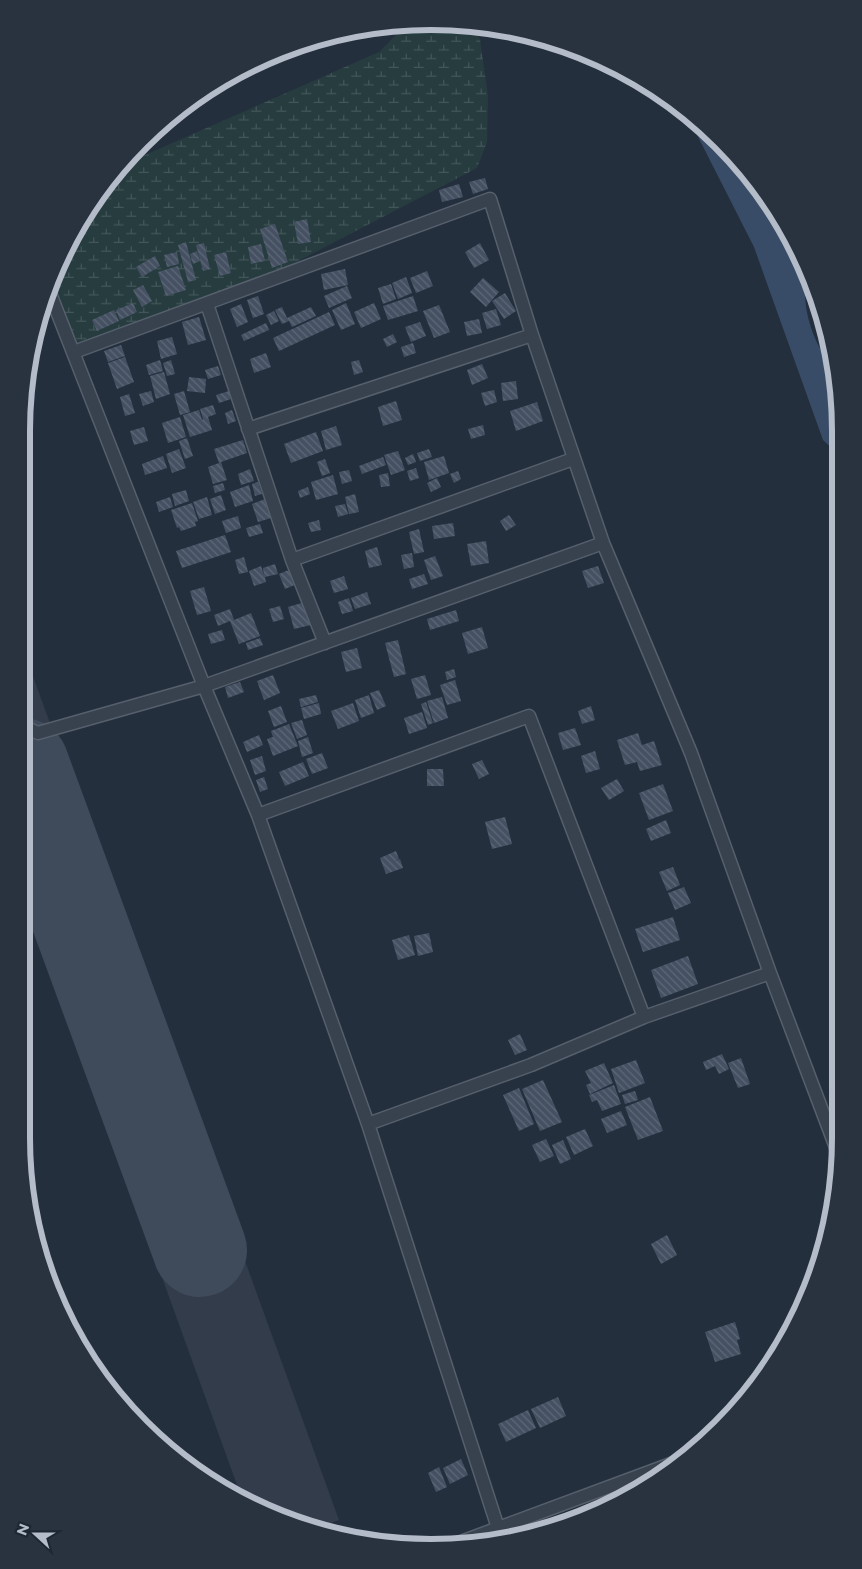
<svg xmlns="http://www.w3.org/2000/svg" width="862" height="1569" font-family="Montserrat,sans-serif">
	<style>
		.airport { fill: #323c4b }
		.wetland { fill: url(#wetland-marsh) }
		.water { fill: #394c67 }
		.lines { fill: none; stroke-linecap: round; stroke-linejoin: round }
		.runway { stroke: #3f4a5a; stroke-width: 94 }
		.building { fill: url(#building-back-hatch) }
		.minor-casing { stroke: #565f6c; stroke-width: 15 }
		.minor { stroke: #38414e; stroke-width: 12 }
		.rim { fill: none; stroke: #b4bcc9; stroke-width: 6 }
	</style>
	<defs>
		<pattern id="wetland-marsh" width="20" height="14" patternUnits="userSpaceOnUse" patternTransform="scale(1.25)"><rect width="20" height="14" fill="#263c3f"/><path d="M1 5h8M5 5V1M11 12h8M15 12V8" fill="none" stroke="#435659"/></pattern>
		<pattern id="building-back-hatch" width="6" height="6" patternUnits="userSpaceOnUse" patternTransform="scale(1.25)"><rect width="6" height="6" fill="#455162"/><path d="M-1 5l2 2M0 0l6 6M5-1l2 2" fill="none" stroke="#5d6877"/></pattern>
	</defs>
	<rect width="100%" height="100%" fill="#242f3e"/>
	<path class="airport" d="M 22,646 L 339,1520 L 314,1529 L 241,1496 L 22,890 Z"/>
	<path class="wetland" d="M 409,22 L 473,24 L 480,39 L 488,96 L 487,142 L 477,168 L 275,273 L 75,346 L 49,291 L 76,226 L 120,166 L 379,52 Z"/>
	<path class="water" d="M 687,115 L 721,141 L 772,204 L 809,280 C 799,295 811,333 820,348 C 826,359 835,367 837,378 L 838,454 L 823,440 L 754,247 Z"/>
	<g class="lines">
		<path class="runway" d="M 22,765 L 200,1250"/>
	</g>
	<path class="building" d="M 336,33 L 338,43 L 321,46 L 320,37 Z
		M 298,45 L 299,53 L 286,55 L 286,50 Z
		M 170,117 L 176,125 L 164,134 L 159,127 Z
		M 153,132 L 156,139 L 141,146 L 140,145 Z
		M 485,178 L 488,189 L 473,194 L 469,182 Z
		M 459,184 L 463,197 L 442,202 L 439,190 Z
		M 307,219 L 311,242 L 298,244 L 294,222 Z
		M 275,224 L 288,262 L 272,268 L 260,229 Z
		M 186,242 L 196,280 L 188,282 L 178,245 Z
		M 204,243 L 210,269 L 203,271 L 196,245 Z
		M 480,243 L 489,260 L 474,268 L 465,252 Z
		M 261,244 L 265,261 L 251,264 L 248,247 Z
		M 197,251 L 200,261 L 193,264 L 190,254 Z
		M 177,252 L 179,264 L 167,267 L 164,255 Z
		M 226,252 L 231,273 L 220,276 L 214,255 Z
		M 155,256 L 160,266 L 142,277 L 136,267 Z
		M 178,266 L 186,290 L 166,296 L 158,272 Z
		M 345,269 L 348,285 L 324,290 L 321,274 Z
		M 427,271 L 433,286 L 416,293 L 410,278 Z
		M 406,277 L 412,293 L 398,299 L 392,283 Z
		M 483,278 L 499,292 L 486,307 L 470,292 Z
		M 391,284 L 396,299 L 383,304 L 378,288 Z
		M 143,285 L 152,301 L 142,307 L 133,290 Z
		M 347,286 L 352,298 L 329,308 L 324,296 Z
		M 505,293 L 516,311 L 504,319 L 492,301 Z
		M 258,296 L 264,314 L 253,318 L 247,300 Z
		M 413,296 L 418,311 L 388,320 L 383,306 Z
		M 133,303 L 137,312 L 120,320 L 116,310 Z
		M 346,303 L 355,324 L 341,330 L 332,310 Z
		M 374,303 L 381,319 L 361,328 L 354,312 Z
		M 241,304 L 248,322 L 237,327 L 230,309 Z
		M 439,305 L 450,332 L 434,338 L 423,311 Z
		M 282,307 L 287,318 L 311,307 L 316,316 L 292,327 L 289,321 L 282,324 L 275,310 Z
		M 496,309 L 501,325 L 487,329 L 482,313 Z
		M 114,310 L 119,321 L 97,331 L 92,320 Z
		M 274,311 L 279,321 L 271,325 L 266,315 Z
		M 329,312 L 335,325 L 279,351 L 273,338 Z
		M 199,317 L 206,340 L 188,345 L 182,322 Z
		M 479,319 L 482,333 L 467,336 L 464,322 Z
		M 420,322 L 426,336 L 411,342 L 405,327 Z
		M 266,323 L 269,330 L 244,341 L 241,335 Z
		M 393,334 L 397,342 L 387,347 L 383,339 Z
		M 172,337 L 177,354 L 161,359 L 157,341 Z
		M 413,343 L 416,353 L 404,357 L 401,347 Z
		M 121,345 L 125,356 L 108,362 L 104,351 Z
		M 266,353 L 271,367 L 254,373 L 250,359 Z
		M 125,357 L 134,382 L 117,389 L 108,363 Z
		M 160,360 L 163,371 L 149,375 L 146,365 Z
		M 171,360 L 175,374 L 167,376 L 163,363 Z
		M 359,360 L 363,372 L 354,375 L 351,362 Z
		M 482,364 L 488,378 L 472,385 L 467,370 Z
		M 218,366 L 221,375 L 208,379 L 205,370 Z
		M 164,372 L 170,394 L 156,399 L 150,376 Z
		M 189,377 L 206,379 L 205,393 L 187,391 Z
		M 516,381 L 518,399 L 503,401 L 501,383 Z
		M 494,390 L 497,402 L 485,406 L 481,393 Z
		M 151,391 L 154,402 L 143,406 L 139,394 Z
		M 184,391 L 190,412 L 180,415 L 174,394 Z
		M 229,391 L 231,399 L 219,403 L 216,395 Z
		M 129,394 L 135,413 L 125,416 L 120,397 Z
		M 396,401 L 402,420 L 383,426 L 378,407 Z
		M 537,402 L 543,421 L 516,431 L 510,411 Z
		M 213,405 L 216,414 L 208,417 L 212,430 L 190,437 L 183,415 L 199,410 L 202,420 L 203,419 L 200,409 Z
		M 232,410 L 236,421 L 228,424 L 225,413 Z
		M 180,417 L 186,437 L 168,443 L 162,423 Z
		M 483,425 L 485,435 L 471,439 L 468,429 Z
		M 336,426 L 342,445 L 326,450 L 321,431 Z
		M 144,427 L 148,441 L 134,445 L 130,431 Z
		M 316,432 L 323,451 L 291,463 L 284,444 Z
		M 187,438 L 193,456 L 185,459 L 179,441 Z
		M 243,440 L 247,453 L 221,462 L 227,480 L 213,484 L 208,467 L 219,463 L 214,449 Z
		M 179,449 L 186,468 L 172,473 L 166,454 Z
		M 429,449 L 432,457 L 420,461 L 417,453 Z
		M 398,451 L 405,470 L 391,475 L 384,455 Z
		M 413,454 L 416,462 L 408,465 L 405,458 Z
		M 163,456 L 167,468 L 145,475 L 142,464 Z
		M 444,456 L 449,473 L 429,480 L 424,462 Z
		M 383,457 L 386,465 L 362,474 L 359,466 Z
		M 325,459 L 330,473 L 322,476 L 317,462 Z
		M 416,468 L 419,478 L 410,481 L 407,471 Z
		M 250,469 L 254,481 L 241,485 L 238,474 Z
		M 349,470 L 352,481 L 342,484 L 339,472 Z
		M 458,471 L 461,479 L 454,483 L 450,474 Z
		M 388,473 L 390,486 L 381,487 L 379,475 Z
		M 333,475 L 338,494 L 316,500 L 311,482 Z
		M 437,478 L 441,487 L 431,492 L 427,483 Z
		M 258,482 L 262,494 L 255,496 L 252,484 Z
		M 223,483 L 225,490 L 215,493 L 213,486 Z
		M 249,485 L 253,501 L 235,507 L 230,492 Z
		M 308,487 L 310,494 L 300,498 L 298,491 Z
		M 186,490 L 189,501 L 175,506 L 172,494 Z
		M 355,494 L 359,512 L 349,514 L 345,497 Z
		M 221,495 L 226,510 L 215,514 L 210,499 Z
		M 170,497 L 173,507 L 159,512 L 156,502 Z
		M 207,497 L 212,515 L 199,519 L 193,502 Z
		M 265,499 L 271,518 L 258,522 L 252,504 Z
		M 192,503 L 198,521 L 195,522 L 196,526 L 181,531 L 179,527 L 177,528 L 171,510 Z
		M 345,504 L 348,514 L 338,517 L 335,506 Z
		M 509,515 L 516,525 L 506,531 L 500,521 Z
		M 238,516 L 241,528 L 226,533 L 222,521 Z
		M 319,520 L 321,530 L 311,532 L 308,523 Z
		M 453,523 L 455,536 L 434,539 L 432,526 Z
		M 260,524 L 263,533 L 249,537 L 246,528 Z
		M 419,529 L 424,552 L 414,554 L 409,532 Z
		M 225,535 L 231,552 L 182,568 L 176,551 Z
		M 486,541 L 489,563 L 471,566 L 467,544 Z
		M 377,547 L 382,565 L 369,568 L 365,551 Z
		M 412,553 L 414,567 L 404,569 L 401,555 Z
		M 435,556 L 443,576 L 431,580 L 424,560 Z
		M 244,557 L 248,572 L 239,574 L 235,560 Z
		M 275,564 L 278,574 L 265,577 L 266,582 L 254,586 L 249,571 L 261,566 L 264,575 L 263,568 Z
		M 598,566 L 604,583 L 588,588 L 582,571 Z
		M 291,569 L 297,584 L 285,589 L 279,574 Z
		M 424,574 L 428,584 L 412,589 L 409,579 Z
		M 344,576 L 348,589 L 334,593 L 330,581 Z
		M 204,587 L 211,611 L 197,615 L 190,591 Z
		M 367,592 L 371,604 L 355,609 L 351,598 Z
		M 349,598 L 353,611 L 342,614 L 338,602 Z
		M 305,602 L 311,625 L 294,629 L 288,607 Z
		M 280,606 L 284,619 L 273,622 L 269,609 Z
		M 230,609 L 234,620 L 251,613 L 260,636 L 239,644 L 230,621 L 218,626 L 214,615 Z
		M 456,610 L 459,621 L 430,630 L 427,619 Z
		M 482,627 L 488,648 L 468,654 L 462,633 Z
		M 222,630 L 225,640 L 211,644 L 208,634 Z
		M 260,638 L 263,645 L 248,650 L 246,643 Z
		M 398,640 L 406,674 L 394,677 L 385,643 Z
		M 357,648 L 362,668 L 346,672 L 341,652 Z
		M 454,669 L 456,677 L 447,680 L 445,672 Z
		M 273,675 L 280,693 L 264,700 L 257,681 Z
		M 425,675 L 431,695 L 417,699 L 411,679 Z
		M 455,680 L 461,701 L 447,705 L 440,685 Z
		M 240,682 L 244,692 L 228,698 L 225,687 Z
		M 379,690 L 386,706 L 377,710 L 370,693 Z
		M 316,695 L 318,702 L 301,707 L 299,699 Z
		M 369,695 L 374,713 L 361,718 L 355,700 Z
		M 442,697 L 448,718 L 434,723 L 427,701 Z
		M 426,702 L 433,723 L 428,725 L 421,704 Z
		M 319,703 L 321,714 L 304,719 L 301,708 Z
		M 353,703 L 359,721 L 338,729 L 331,711 Z
		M 281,706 L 287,722 L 274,727 L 268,711 Z
		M 591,706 L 595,720 L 582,724 L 578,711 Z
		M 422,712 L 427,728 L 409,734 L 404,718 Z
		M 302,720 L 307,735 L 297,739 L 291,723 Z
		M 289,724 L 298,746 L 273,756 L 267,739 L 273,737 L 271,731 Z
		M 575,728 L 581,745 L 563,750 L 558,733 Z
		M 638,733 L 642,745 L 654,741 L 662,765 L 640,771 L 637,762 L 625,765 L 617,740 Z
		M 259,735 L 263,745 L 247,752 L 243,742 Z
		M 308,737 L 313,753 L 302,757 L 298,741 Z
		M 838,746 L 839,764 L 831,751 Z
		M 595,751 L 600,769 L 586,773 L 581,756 Z
		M 322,753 L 328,768 L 312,774 L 306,759 Z
		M 262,756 L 266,771 L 255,775 L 250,760 Z
		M 482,760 L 489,774 L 479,779 L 472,764 Z
		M 303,762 L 309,776 L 285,786 L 279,772 Z
		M 427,769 L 443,769 L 444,786 L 427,786 Z
		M 264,777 L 268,789 L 260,792 L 256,780 Z
		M 617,779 L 624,791 L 609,800 L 601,788 Z
		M 663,784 L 673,811 L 649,820 L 639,793 Z
		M 505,817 L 512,844 L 492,849 L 485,822 Z
		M 666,820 L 671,833 L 651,841 L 646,829 Z
		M 396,851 L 399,859 L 393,862 L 400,859 L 403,868 L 386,874 L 380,858 Z
		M 673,867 L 680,885 L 667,891 L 659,872 Z
		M 684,887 L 691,903 L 675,910 L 668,893 Z
		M 673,917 L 680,940 L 643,952 L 635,929 Z
		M 429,933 L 433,952 L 418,956 L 414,936 Z
		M 409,935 L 415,955 L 398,960 L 392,940 Z
		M 688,956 L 698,984 L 661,998 L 651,970 Z
		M 520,1034 L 527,1050 L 515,1055 L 508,1040 Z
		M 722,1054 L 729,1069 L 719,1074 L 715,1066 L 706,1070 L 703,1062 Z
		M 741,1058 L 750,1084 L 738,1088 L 728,1063 Z
		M 636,1060 L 645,1083 L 619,1093 L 611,1069 Z
		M 604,1063 L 613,1083 L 590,1094 L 586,1085 L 591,1083 L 585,1071 Z
		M 543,1080 L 562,1122 L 540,1131 L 522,1089 Z
		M 614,1085 L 621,1104 L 602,1111 L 597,1100 L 592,1102 L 589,1095 Z
		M 519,1088 L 534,1124 L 519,1131 L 503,1095 Z
		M 635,1091 L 638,1100 L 625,1104 L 622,1095 Z
		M 650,1097 L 663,1131 L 638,1140 L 625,1107 Z
		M 621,1111 L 627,1125 L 607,1133 L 601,1119 Z
		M 585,1129 L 593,1146 L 574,1155 L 566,1137 Z
		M 546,1139 L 554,1156 L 540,1162 L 532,1145 Z
		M 563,1140 L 571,1159 L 560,1164 L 552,1145 Z
		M 667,1235 L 677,1255 L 661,1264 L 651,1244 Z
		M 735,1322 L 740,1339 L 737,1340 L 741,1354 L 715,1362 L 705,1332 Z
		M 558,1397 L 566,1416 L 540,1428 L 531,1409 Z
		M 528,1410 L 536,1428 L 506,1442 L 498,1424 Z
		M 461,1459 L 468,1475 L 450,1484 L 443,1468 Z
		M 439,1467 L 447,1487 L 436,1492 L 428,1473 Z"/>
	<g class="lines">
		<g class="minor-casing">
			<path id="minor" d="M 49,291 L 204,686 L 258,815 L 368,1124 L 531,1065 L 644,1017 L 770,973
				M 207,304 L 292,560 L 325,643
				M 74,352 L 490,199 L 532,335 L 603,543 L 691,753 L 770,973 L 840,1158
				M 248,429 L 532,335
				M 292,560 L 573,459
				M 22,726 L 38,733 L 204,686 L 603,543
				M 258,815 L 529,716 L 644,1017
				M 368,1124 L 498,1528
				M 450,1546 L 676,1462"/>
		</g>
		<use href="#minor" class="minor"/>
	</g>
	<path d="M0 0H862V1569H0ZM431 30H431A401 401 0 0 1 832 431V1138A401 401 0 0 1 431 1539H431A401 401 0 0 1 30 1138V431A401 401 0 0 1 431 30Z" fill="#29323f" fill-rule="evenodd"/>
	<path class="rim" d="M431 30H431A401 401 0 0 1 832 431V1138A401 401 0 0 1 431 1539H431A401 401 0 0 1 30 1138V431A401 401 0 0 1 431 30Z"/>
	<g transform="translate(35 1534) rotate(291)" stroke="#1d2633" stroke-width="4" paint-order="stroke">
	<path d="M0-4L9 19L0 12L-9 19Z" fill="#b4bcc9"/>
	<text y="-8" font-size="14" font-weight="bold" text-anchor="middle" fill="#b4bcc9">N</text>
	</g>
</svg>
